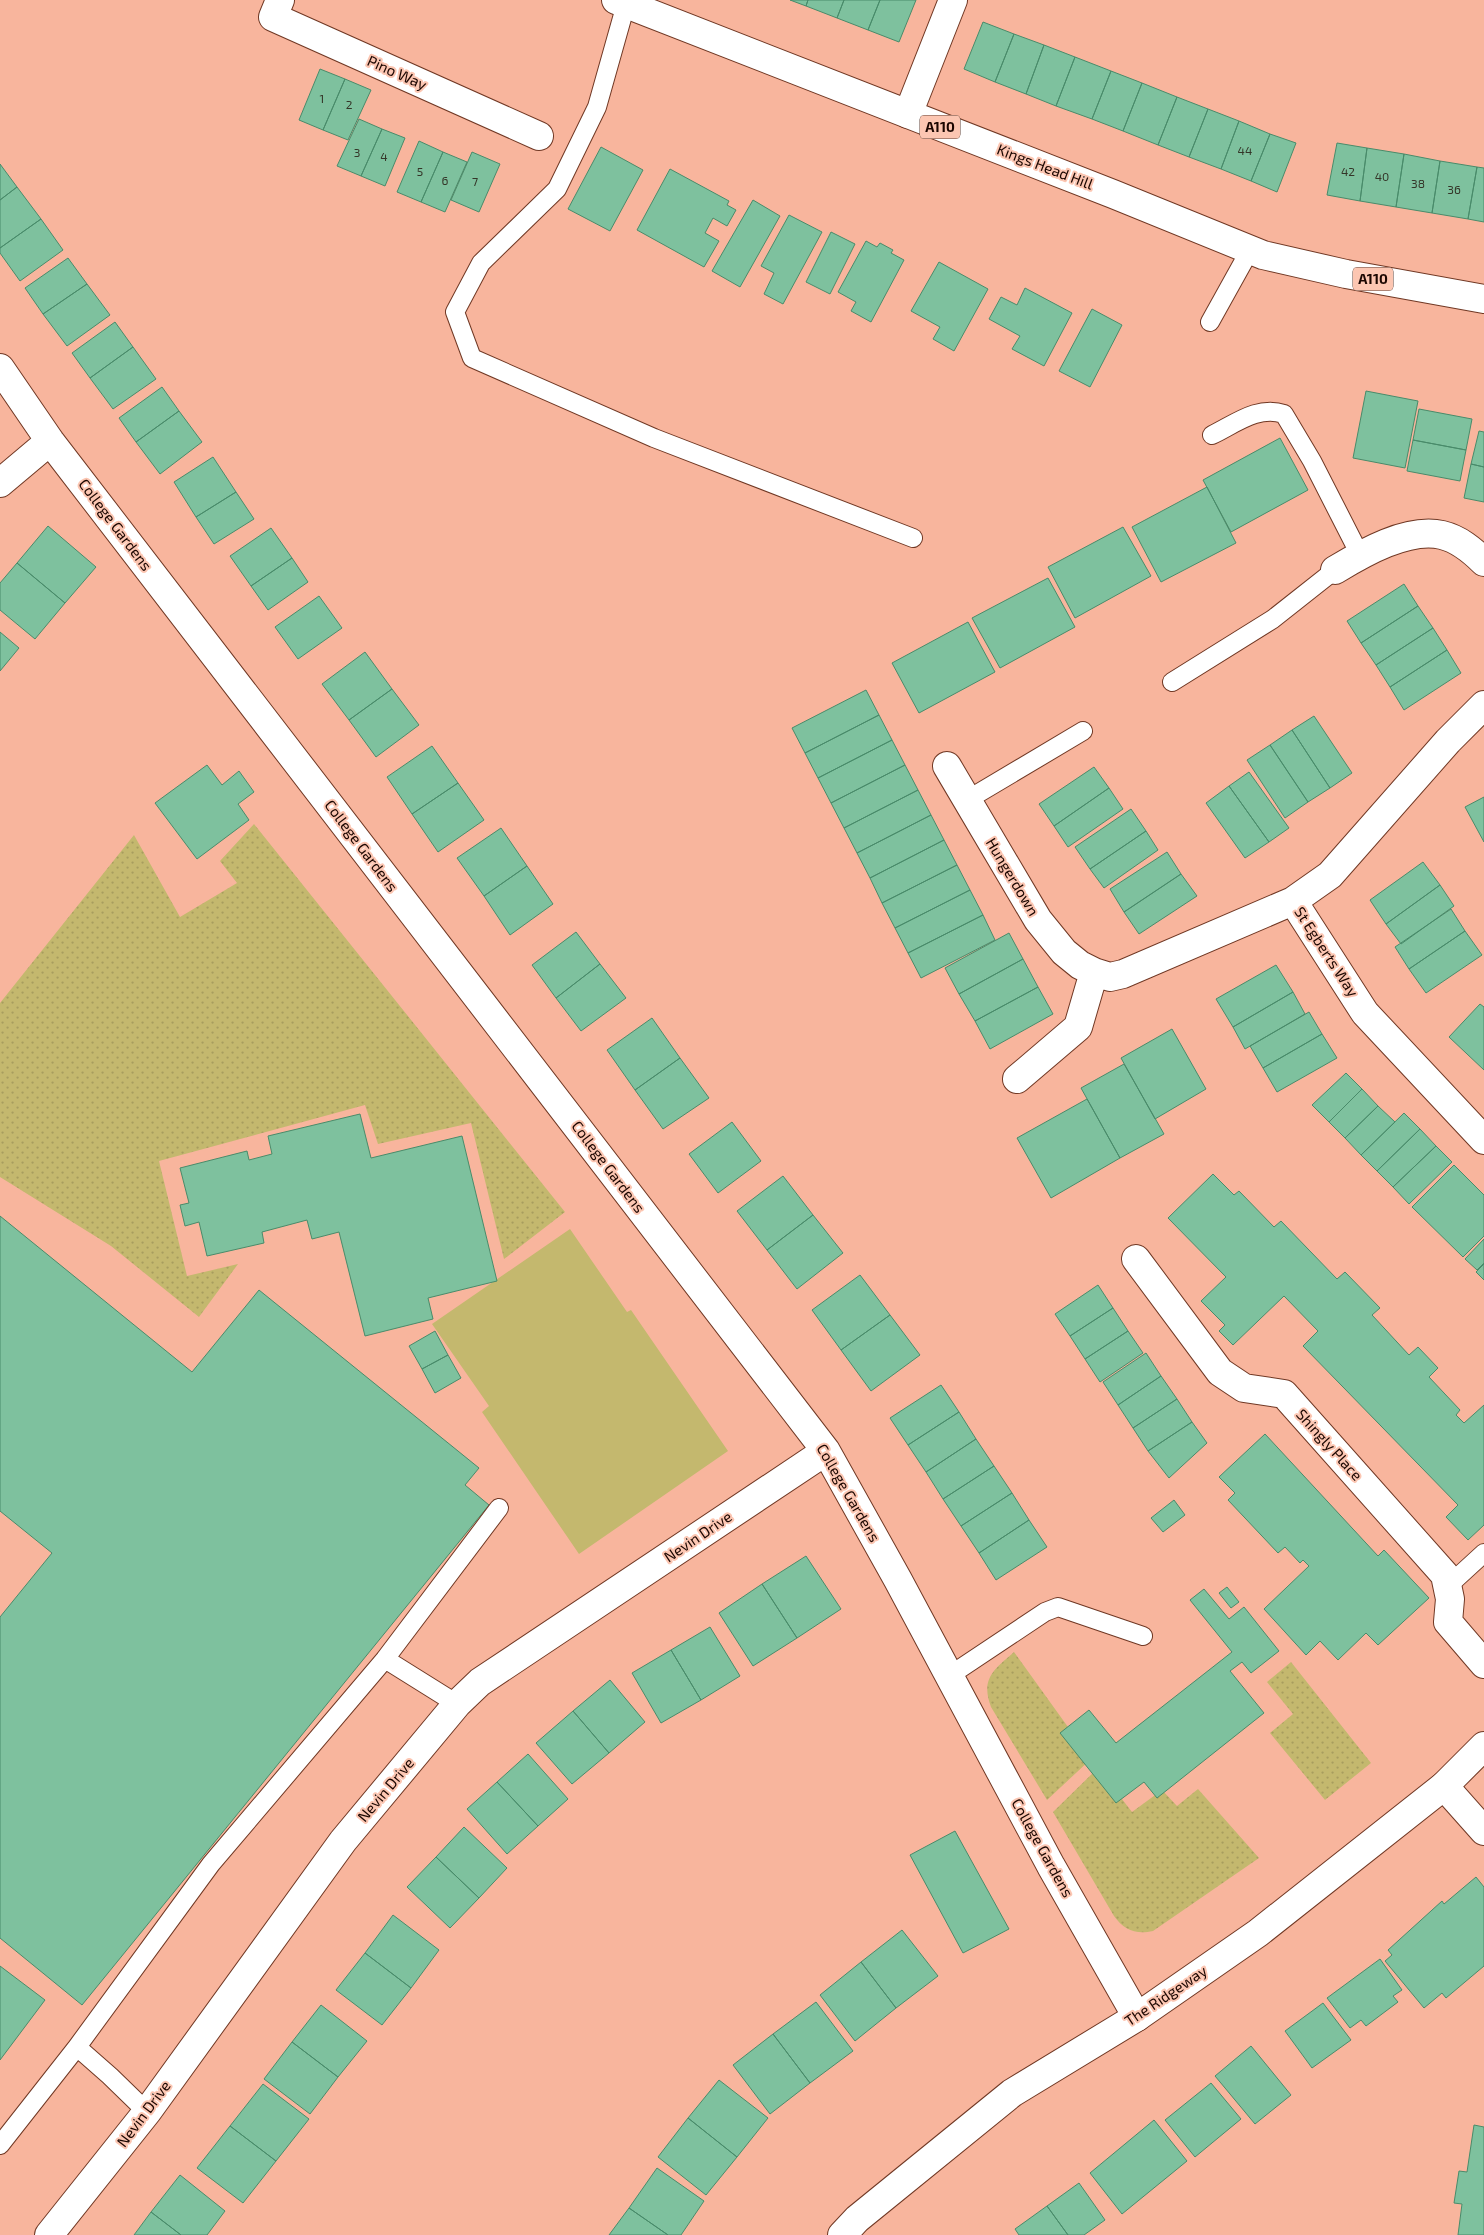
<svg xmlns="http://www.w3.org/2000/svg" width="1484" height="2235" font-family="'Exo 2',sans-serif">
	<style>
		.grass { fill: url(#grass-dots) }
		.pitch { fill: #c4b86e }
		.building { fill: #7ec19e; stroke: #498b6a }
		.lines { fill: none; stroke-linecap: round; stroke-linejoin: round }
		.service-casing { stroke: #703824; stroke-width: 20 }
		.minor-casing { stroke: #703824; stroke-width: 30 }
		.secondary-casing { stroke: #703824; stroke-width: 30 }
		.primary-casing { stroke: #703824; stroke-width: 30 }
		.service { stroke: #fff; stroke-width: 18 }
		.minor { stroke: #fff; stroke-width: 28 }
		.secondary { stroke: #fff; stroke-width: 28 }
		.primary { stroke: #fff; stroke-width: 28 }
		.labels { text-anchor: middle; stroke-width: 4; stroke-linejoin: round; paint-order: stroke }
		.number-label { font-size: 12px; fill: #343528 }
		.shield { fill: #fcc6b2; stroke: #5e4036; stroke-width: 1 }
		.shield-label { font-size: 14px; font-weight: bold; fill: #1b0601 }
		.street-label { font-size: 15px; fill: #1b0601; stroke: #fcc6b2 }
	</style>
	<defs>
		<pattern id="grass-dots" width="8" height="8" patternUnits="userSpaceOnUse" patternTransform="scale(1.25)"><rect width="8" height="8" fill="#c4b86e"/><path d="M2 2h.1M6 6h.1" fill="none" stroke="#a89d5e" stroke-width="1.8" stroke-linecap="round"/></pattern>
	</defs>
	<rect width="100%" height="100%" fill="#f8b59d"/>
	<path class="grass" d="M 254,824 L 565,1212 L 504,1259 L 471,1123 L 378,1144 L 365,1105 L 159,1161 L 187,1276 L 238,1264 L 199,1317 L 111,1246 L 0,1177 L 0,1003 L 134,835 L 180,917 L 237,883 L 220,861 Z
		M 1014,1652 L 1091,1759 L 1047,1800 L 991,1707 C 980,1678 995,1669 1014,1652 Z
		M 1291,1662 L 1371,1763 L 1325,1800 L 1270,1733 L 1293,1714 L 1267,1682 Z
		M 1098,1768 L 1132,1812 L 1162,1790 L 1177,1806 L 1198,1789 L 1259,1858 L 1153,1931 C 1136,1935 1124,1930 1114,1916 L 1053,1812 Z"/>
	<path class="pitch" d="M 570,1229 L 627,1312 L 631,1310 L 728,1451 L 579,1554 L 482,1412 L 489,1406 L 432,1324 Z"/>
	<path class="building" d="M 790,0 L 808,0 L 806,6 Z
		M 808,0 L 844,0 L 837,18 L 806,6 Z
		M 844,0 L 880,0 L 868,30 L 837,18 Z
		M 880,0 L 916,0 L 899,42 L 868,30 Z
		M 983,22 L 1014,34 L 995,82 L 964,69 Z
		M 1014,34 L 1044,45 L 1026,94 L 995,82 Z
		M 1044,45 L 1075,57 L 1056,106 L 1026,94 Z
		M 1075,57 L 1111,71 L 1092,119 L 1056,106 Z
		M 320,69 L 345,79 L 323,130 L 299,120 Z
		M 1111,71 L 1142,83 L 1123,131 L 1092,119 Z
		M 345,79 L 371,90 L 348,140 L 323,130 Z
		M 1142,83 L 1177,97 L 1158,145 L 1123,131 Z
		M 1177,97 L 1208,109 L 1189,157 L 1158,145 Z
		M 1208,109 L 1239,121 L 1221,169 L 1189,157 Z
		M 359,119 L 382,129 L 361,176 L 337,166 Z
		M 1239,121 L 1270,134 L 1251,181 L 1221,169 Z
		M 382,129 L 405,138 L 385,186 L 361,176 Z
		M 1270,134 L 1296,143 L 1277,192 L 1251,181 Z
		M 419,141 L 443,152 L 421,202 L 397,192 Z
		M 1337,143 L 1367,148 L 1360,201 L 1327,195 Z
		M 601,147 L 643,170 L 610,231 L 568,209 Z
		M 1367,148 L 1404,154 L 1396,207 L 1360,201 Z
		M 443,152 L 467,162 L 445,212 L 421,202 Z
		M 472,152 L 500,164 L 479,212 L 451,200 Z
		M 1404,154 L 1440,161 L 1432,213 L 1396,207 Z
		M 1440,161 L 1477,167 L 1468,219 L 1432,213 Z
		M 0,164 L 17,187 L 0,200 Z
		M 1477,167 L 1484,168 L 1484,222 L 1468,219 Z
		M 670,169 L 729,201 L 727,205 L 736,210 L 727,226 L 713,218 L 705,233 L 719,241 L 704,267 L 637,230 Z
		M 17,187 L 41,219 L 0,248 L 0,200 Z
		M 753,200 L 780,216 L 740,287 L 712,271 Z
		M 789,215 L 822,232 L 783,304 L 764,294 L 774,273 L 761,266 Z
		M 41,219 L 63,250 L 20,281 L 0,253 L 0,248 Z
		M 831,232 L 855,244 L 830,294 L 806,282 Z
		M 866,241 L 877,247 L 880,243 L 893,250 L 891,253 L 904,260 L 871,322 L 851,311 L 856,302 L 838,292 Z
		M 68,258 L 87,284 L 43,314 L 25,288 Z
		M 939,262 L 988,289 L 954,351 L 933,339 L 940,327 L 911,311 Z
		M 87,284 L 110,315 L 67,346 L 43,314 Z
		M 1025,288 L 1072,313 L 1044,366 L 1012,349 L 1020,336 L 989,319 L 1001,297 L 1017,305 Z
		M 1092,309 L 1122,325 L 1090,387 L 1059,371 Z
		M 115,322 L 133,347 L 90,378 L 72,353 Z
		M 133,347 L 156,379 L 113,409 L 90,378 Z
		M 162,387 L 179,411 L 136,442 L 119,418 Z
		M 1366,391 L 1418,401 L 1405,468 L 1353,458 Z
		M 1419,409 L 1472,419 L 1466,450 L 1413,440 Z
		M 179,411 L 202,442 L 160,474 L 136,442 Z
		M 1479,431 L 1484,432 L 1484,467 L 1471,464 Z
		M 1280,438 L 1308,490 L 1231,532 L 1203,480 Z
		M 1413,440 L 1466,450 L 1460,481 L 1407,471 Z
		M 213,457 L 236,492 L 196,517 L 174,482 Z
		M 1471,464 L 1484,467 L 1484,502 L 1464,498 Z
		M 1207,487 L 1236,543 L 1161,582 L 1132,527 Z
		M 236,492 L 254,519 L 214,544 L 196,517 Z
		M 48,526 L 96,567 L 65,603 L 17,563 Z
		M 1123,527 L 1151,576 L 1075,618 L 1048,567 Z
		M 271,528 L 292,558 L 251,586 L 230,556 Z
		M 292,558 L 308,582 L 268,610 L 251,586 Z
		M 17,563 L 65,603 L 35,639 L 0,610 L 0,583 Z
		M 1048,578 L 1075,627 L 1000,668 L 972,618 Z
		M 1404,584 L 1418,606 L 1361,643 L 1347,621 Z
		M 319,596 L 342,628 L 298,659 L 275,627 Z
		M 1418,606 L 1433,628 L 1376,665 L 1361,643 Z
		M 968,622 L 995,672 L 919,713 L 892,663 Z
		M 1433,628 L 1447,650 L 1390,687 L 1376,665 Z
		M 0,632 L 19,648 L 0,671 Z
		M 1447,650 L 1461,673 L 1404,710 L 1390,687 Z
		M 365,652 L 392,689 L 349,720 L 322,684 Z
		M 392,689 L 419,725 L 376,757 L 349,720 Z
		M 866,690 L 879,715 L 805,753 L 792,728 Z
		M 879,715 L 892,740 L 818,778 L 805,753 Z
		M 1314,716 L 1352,773 L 1330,788 L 1292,730 Z
		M 1292,730 L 1330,788 L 1308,802 L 1270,745 Z
		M 892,740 L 905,765 L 831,803 L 818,778 Z
		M 1270,745 L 1308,802 L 1285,818 L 1247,760 Z
		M 432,746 L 458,783 L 412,814 L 387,777 Z
		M 207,765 L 222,785 L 239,771 L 254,792 L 238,804 L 249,820 L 197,859 L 155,803 Z
		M 905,765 L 918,790 L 844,828 L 831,803 Z
		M 1094,767 L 1109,788 L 1054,826 L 1039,804 Z
		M 1249,772 L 1289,828 L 1269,842 L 1229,786 Z
		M 458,783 L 484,820 L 438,852 L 412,814 Z
		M 1229,786 L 1269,842 L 1245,858 L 1206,803 Z
		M 1109,788 L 1123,809 L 1068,847 L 1054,826 Z
		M 918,790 L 931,815 L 857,853 L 844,828 Z
		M 1484,797 L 1484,842 L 1465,807 Z
		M 1131,809 L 1146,831 L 1090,869 L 1075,847 Z
		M 931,815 L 944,840 L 870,878 L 857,853 Z
		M 501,828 L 527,866 L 484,896 L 457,858 Z
		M 1146,831 L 1158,850 L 1104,888 L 1090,869 Z
		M 944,840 L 957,865 L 882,903 L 870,878 Z
		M 1167,852 L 1181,874 L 1124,912 L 1110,889 Z
		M 1423,862 L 1440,885 L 1386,924 L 1370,900 Z
		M 957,865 L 970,890 L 895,928 L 882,903 Z
		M 527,866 L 553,904 L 510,935 L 484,896 Z
		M 1181,874 L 1197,896 L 1139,934 L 1124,912 Z
		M 1440,885 L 1454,906 L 1401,944 L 1386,924 Z
		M 970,890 L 983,915 L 908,953 L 895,928 Z
		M 1451,909 L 1465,931 L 1409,969 L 1395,947 Z
		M 983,915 L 995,940 L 921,978 L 908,953 Z
		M 1465,931 L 1482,955 L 1426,993 L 1409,969 Z
		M 576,932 L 600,964 L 556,998 L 532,965 Z
		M 1009,933 L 1023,959 L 959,994 L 945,968 Z
		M 1023,959 L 1038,987 L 975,1021 L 959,994 Z
		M 600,964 L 626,998 L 581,1031 L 556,998 Z
		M 1276,965 L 1293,992 L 1233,1027 L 1216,999 Z
		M 1038,987 L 1053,1014 L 990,1049 L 975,1021 Z
		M 1293,992 L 1305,1014 L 1245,1049 L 1233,1027 Z
		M 1480,1004 L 1484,1007 L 1484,1070 L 1449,1037 Z
		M 1309,1012 L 1322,1034 L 1263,1068 L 1250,1046 Z
		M 652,1018 L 680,1058 L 635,1090 L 607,1050 Z
		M 1172,1029 L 1206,1089 L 1155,1119 L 1121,1058 Z
		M 1322,1034 L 1337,1058 L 1277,1092 L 1263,1068 Z
		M 680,1058 L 709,1098 L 663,1129 L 635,1090 Z
		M 1124,1064 L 1164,1134 L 1120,1158 L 1081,1088 Z
		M 1346,1073 L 1362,1089 L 1329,1122 L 1312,1105 Z
		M 1362,1089 L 1378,1106 L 1345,1138 L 1329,1122 Z
		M 1087,1099 L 1120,1158 L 1051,1198 L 1017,1138 Z
		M 1378,1106 L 1395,1122 L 1361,1155 L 1345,1138 Z
		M 1404,1113 L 1420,1129 L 1377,1171 L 1361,1155 Z
		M 360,1114 L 371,1158 L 462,1136 L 497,1281 L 428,1298 L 433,1319 L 365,1336 L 339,1232 L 312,1239 L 307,1220 L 262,1232 L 264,1243 L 207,1256 L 199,1222 L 185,1226 L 180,1205 L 189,1203 L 180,1168 L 247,1151 L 249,1160 L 272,1154 L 268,1136 Z
		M 732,1122 L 761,1161 L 718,1193 L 689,1154 Z
		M 1420,1129 L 1436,1146 L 1393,1187 L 1377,1171 Z
		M 1436,1146 L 1452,1162 L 1409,1204 L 1393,1187 Z
		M 1454,1165 L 1484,1195 L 1484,1236 L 1463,1257 L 1412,1207 Z
		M 1213,1174 L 1234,1195 L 1239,1191 L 1274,1227 L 1281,1221 L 1337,1279 L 1345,1272 L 1380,1308 L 1372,1315 L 1409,1355 L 1418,1347 L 1438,1368 L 1429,1377 L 1460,1410 L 1456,1415 L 1464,1423 L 1484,1405 L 1484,1525 L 1468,1540 L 1446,1517 L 1458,1505 L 1303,1346 L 1318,1331 L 1284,1296 L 1233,1345 L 1219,1331 L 1225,1325 L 1201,1301 L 1226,1277 L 1168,1218 Z
		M 783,1176 L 813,1215 L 767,1250 L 737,1211 Z
		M 813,1215 L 843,1253 L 797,1289 L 767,1250 Z
		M 0,1216 L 192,1372 L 259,1290 L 479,1468 L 465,1485 L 489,1505 L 82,2005 L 0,1938 L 0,1617 L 52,1553 L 0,1511 Z
		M 1484,1239 L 1484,1263 L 1477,1270 L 1465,1259 Z
		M 1484,1264 L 1484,1280 L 1476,1272 Z
		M 860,1275 L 890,1315 L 841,1350 L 812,1310 Z
		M 1098,1285 L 1113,1308 L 1070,1336 L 1055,1314 Z
		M 1113,1308 L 1128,1331 L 1085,1359 L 1070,1336 Z
		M 890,1315 L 920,1355 L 871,1391 L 841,1350 Z
		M 435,1331 L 448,1355 L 422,1369 L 409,1346 Z
		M 1128,1331 L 1143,1353 L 1100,1382 L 1085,1359 Z
		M 1146,1353 L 1161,1376 L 1118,1405 L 1103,1382 Z
		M 448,1355 L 461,1378 L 435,1393 L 422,1369 Z
		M 1161,1376 L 1177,1399 L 1133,1428 L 1118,1405 Z
		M 941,1385 L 959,1412 L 908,1445 L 890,1418 Z
		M 1177,1399 L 1192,1422 L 1148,1451 L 1133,1428 Z
		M 959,1412 L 976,1439 L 926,1472 L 908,1445 Z
		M 1192,1422 L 1207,1443 L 1169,1478 L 1148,1451 Z
		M 1265,1434 L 1378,1556 L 1384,1550 L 1429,1598 L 1378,1645 L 1366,1633 L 1338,1660 L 1320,1641 L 1306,1655 L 1264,1609 L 1309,1566 L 1303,1560 L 1300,1563 L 1285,1547 L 1278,1553 L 1228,1500 L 1235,1493 L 1219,1477 Z
		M 976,1439 L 994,1466 L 943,1499 L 926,1472 Z
		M 994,1466 L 1012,1493 L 961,1526 L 943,1499 Z
		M 1012,1493 L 1029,1520 L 979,1553 L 961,1526 Z
		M 1174,1500 L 1185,1515 L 1163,1532 L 1151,1518 Z
		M 1029,1520 L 1047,1547 L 996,1580 L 979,1553 Z
		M 806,1556 L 841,1609 L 797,1638 L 762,1584 Z
		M 762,1584 L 797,1638 L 753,1666 L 719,1613 Z
		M 1227,1587 L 1239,1602 L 1231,1608 L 1219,1593 Z
		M 1204,1589 L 1229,1619 L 1244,1607 L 1279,1651 L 1251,1673 L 1242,1662 L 1230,1671 L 1264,1713 L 1157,1798 L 1144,1782 L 1116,1803 L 1060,1733 L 1089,1710 L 1116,1743 L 1232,1652 L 1190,1600 Z
		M 710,1627 L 740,1676 L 701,1700 L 671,1650 Z
		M 671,1650 L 701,1700 L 661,1723 L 632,1673 Z
		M 610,1680 L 645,1722 L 609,1753 L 573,1711 Z
		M 573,1711 L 609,1753 L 572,1784 L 536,1743 Z
		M 528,1754 L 568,1799 L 538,1826 L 497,1782 Z
		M 497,1782 L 538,1826 L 507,1854 L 467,1809 Z
		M 464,1827 L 507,1868 L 479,1898 L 436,1857 Z
		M 955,1831 L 1009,1929 L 963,1953 L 910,1855 Z
		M 436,1857 L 479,1898 L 450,1928 L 407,1887 Z
		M 1476,1877 L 1484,1887 L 1484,1966 L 1446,1998 L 1442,1993 L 1424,2008 L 1385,1961 L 1392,1955 L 1388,1950 L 1442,1901 L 1444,1904 Z
		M 393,1915 L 439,1950 L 411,1988 L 365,1953 Z
		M 902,1930 L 938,1976 L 896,2008 L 861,1962 Z
		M 365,1953 L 411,1988 L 382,2025 L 336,1990 Z
		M 1380,1959 L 1402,1990 L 1393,1996 L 1398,2002 L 1366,2026 L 1361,2020 L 1350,2028 L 1327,1998 Z
		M 861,1962 L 896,2008 L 855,2041 L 820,1995 Z
		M 0,1966 L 45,2000 L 0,2060 Z
		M 816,2002 L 853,2051 L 810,2083 L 773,2034 Z
		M 1323,2003 L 1351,2040 L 1312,2068 L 1285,2031 Z
		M 321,2005 L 367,2041 L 338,2077 L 292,2042 Z
		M 773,2034 L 810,2083 L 770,2114 L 733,2065 Z
		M 292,2042 L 338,2077 L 310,2114 L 264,2079 Z
		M 1251,2046 L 1291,2095 L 1255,2124 L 1215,2076 Z
		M 719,2080 L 768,2118 L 737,2157 L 688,2118 Z
		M 1211,2083 L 1241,2119 L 1195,2157 L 1165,2120 Z
		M 263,2084 L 309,2119 L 276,2161 L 230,2126 Z
		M 688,2118 L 737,2157 L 706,2195 L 658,2157 Z
		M 1154,2120 L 1187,2161 L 1122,2214 L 1090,2173 Z
		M 1474,2125 L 1484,2127 L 1484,2235 L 1458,2235 L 1462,2204 L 1454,2203 L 1459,2171 L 1467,2172 Z
		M 230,2126 L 276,2161 L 243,2203 L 197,2168 Z
		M 657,2168 L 704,2201 L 681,2235 L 668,2235 L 629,2208 Z
		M 180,2175 L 225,2211 L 207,2235 L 181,2235 L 151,2212 Z
		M 1079,2183 L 1105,2220 L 1084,2235 L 1068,2235 L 1047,2206 Z
		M 1047,2206 L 1068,2235 L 1019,2235 L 1015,2229 Z
		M 629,2208 L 668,2235 L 609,2235 Z
		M 151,2212 L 181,2235 L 134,2235 Z"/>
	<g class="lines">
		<g class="service-casing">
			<path id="service" d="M 626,4 L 597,107 L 557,189 L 481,263 L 455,312 L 472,358 L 654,438 L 913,538
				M 1210,322 L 1250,250
				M 1212,435 C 1235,424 1258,405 1284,414 L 1312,461 L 1360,555
				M 1172,682 L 1273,619 L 1335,570
				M 967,800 L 1083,731
				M 1448,1586 L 1484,1553
				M 385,1659 L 457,1704
				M 949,1676 L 1045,1612 L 1058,1607 L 1143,1636
				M 77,2047 L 110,2076 L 147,2112
				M 0,2145 L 77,2047 L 211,1864 L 385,1659 L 499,1508"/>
		</g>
		<g class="minor-casing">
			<path id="minor" d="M 280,0 L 273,17 L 539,136
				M 908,114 L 953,0
				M 0,368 L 50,441 L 826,1451 L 898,1580 L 1051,1866 L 1137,2017
				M 0,483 L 50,441
				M 1335,570 C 1363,553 1408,527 1442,535 C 1459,539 1472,550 1484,562
				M 947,766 L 1038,920 L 1064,952 L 1080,965 L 1094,972 L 1110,977 L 1123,974 L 1293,901 L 1330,875 L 1448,741 L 1484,705
				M 1293,901 L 1365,1013 L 1484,1140
				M 1017,1079 L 1078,1027 L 1094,972
				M 1136,1259 L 1220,1372 L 1244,1388 L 1284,1394 L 1445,1575 L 1450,1599 L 1448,1622 L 1484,1664
				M 1444,1786 L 1484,1831
				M 49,2235 L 147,2112 L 343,1841 L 457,1704 L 480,1682 L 826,1451"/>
		</g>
		<g class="secondary-casing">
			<path id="secondary" d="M 842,2235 L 857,2219 L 1012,2093 L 1137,2017 L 1258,1933 L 1444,1786 L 1484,1746"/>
		</g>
		<g class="primary-casing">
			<path id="primary" d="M 616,0 L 1113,194 L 1263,255 L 1346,274 L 1484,299"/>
		</g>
		<use href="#service" class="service"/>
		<use href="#minor" class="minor"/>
		<use href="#secondary" class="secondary"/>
		<use href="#primary" class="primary"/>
	</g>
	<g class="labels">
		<g class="number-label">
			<text x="322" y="103">1</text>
			<text x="349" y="109">2</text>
			<text x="1245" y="155">44</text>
			<text x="357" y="157">3</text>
			<text x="384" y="161">4</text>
			<text x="420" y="176">5</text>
			<text x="1348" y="176">42</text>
			<text x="1382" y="181">40</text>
			<text x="445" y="185">6</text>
			<text x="475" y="186">7</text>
			<text x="1418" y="188">38</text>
			<text x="1454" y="194">36</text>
		</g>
		<g class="shield">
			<rect x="920" y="115.5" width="40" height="23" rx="4"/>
			<rect x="1353" y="267.5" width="40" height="23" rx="4"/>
		</g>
		<g class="shield-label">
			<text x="940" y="132">A110</text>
			<text x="1373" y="284">A110</text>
		</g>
		<g class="street-label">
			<text transform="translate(397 73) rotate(24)" y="5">Pino Way</text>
			<text transform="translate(1045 167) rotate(21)" y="5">Kings Head Hill</text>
			<text transform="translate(115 525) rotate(53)" y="5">College Gardens</text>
			<text transform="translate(361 846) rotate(53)" y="5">College Gardens</text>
			<text transform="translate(1012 877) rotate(59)" y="5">Hungerdown</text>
			<text transform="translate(1326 952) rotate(57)" y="5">St Egberts Way</text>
			<text transform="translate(608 1167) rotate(53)" y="5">College Gardens</text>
			<text transform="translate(1329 1445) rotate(48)" y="5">Shingly Place</text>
			<text transform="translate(848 1493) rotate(60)" y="5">College Gardens</text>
			<text transform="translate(698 1537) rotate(-34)" y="5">Nevin Drive</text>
			<text transform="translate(386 1790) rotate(-50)" y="5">Nevin Drive</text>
			<text transform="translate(1042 1848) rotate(61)" y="5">College Gardens</text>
			<text transform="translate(1166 1996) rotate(-34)" y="5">The Ridgeway</text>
			<text transform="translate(144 2114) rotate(-53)" y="5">Nevin Drive</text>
		</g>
	</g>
</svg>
